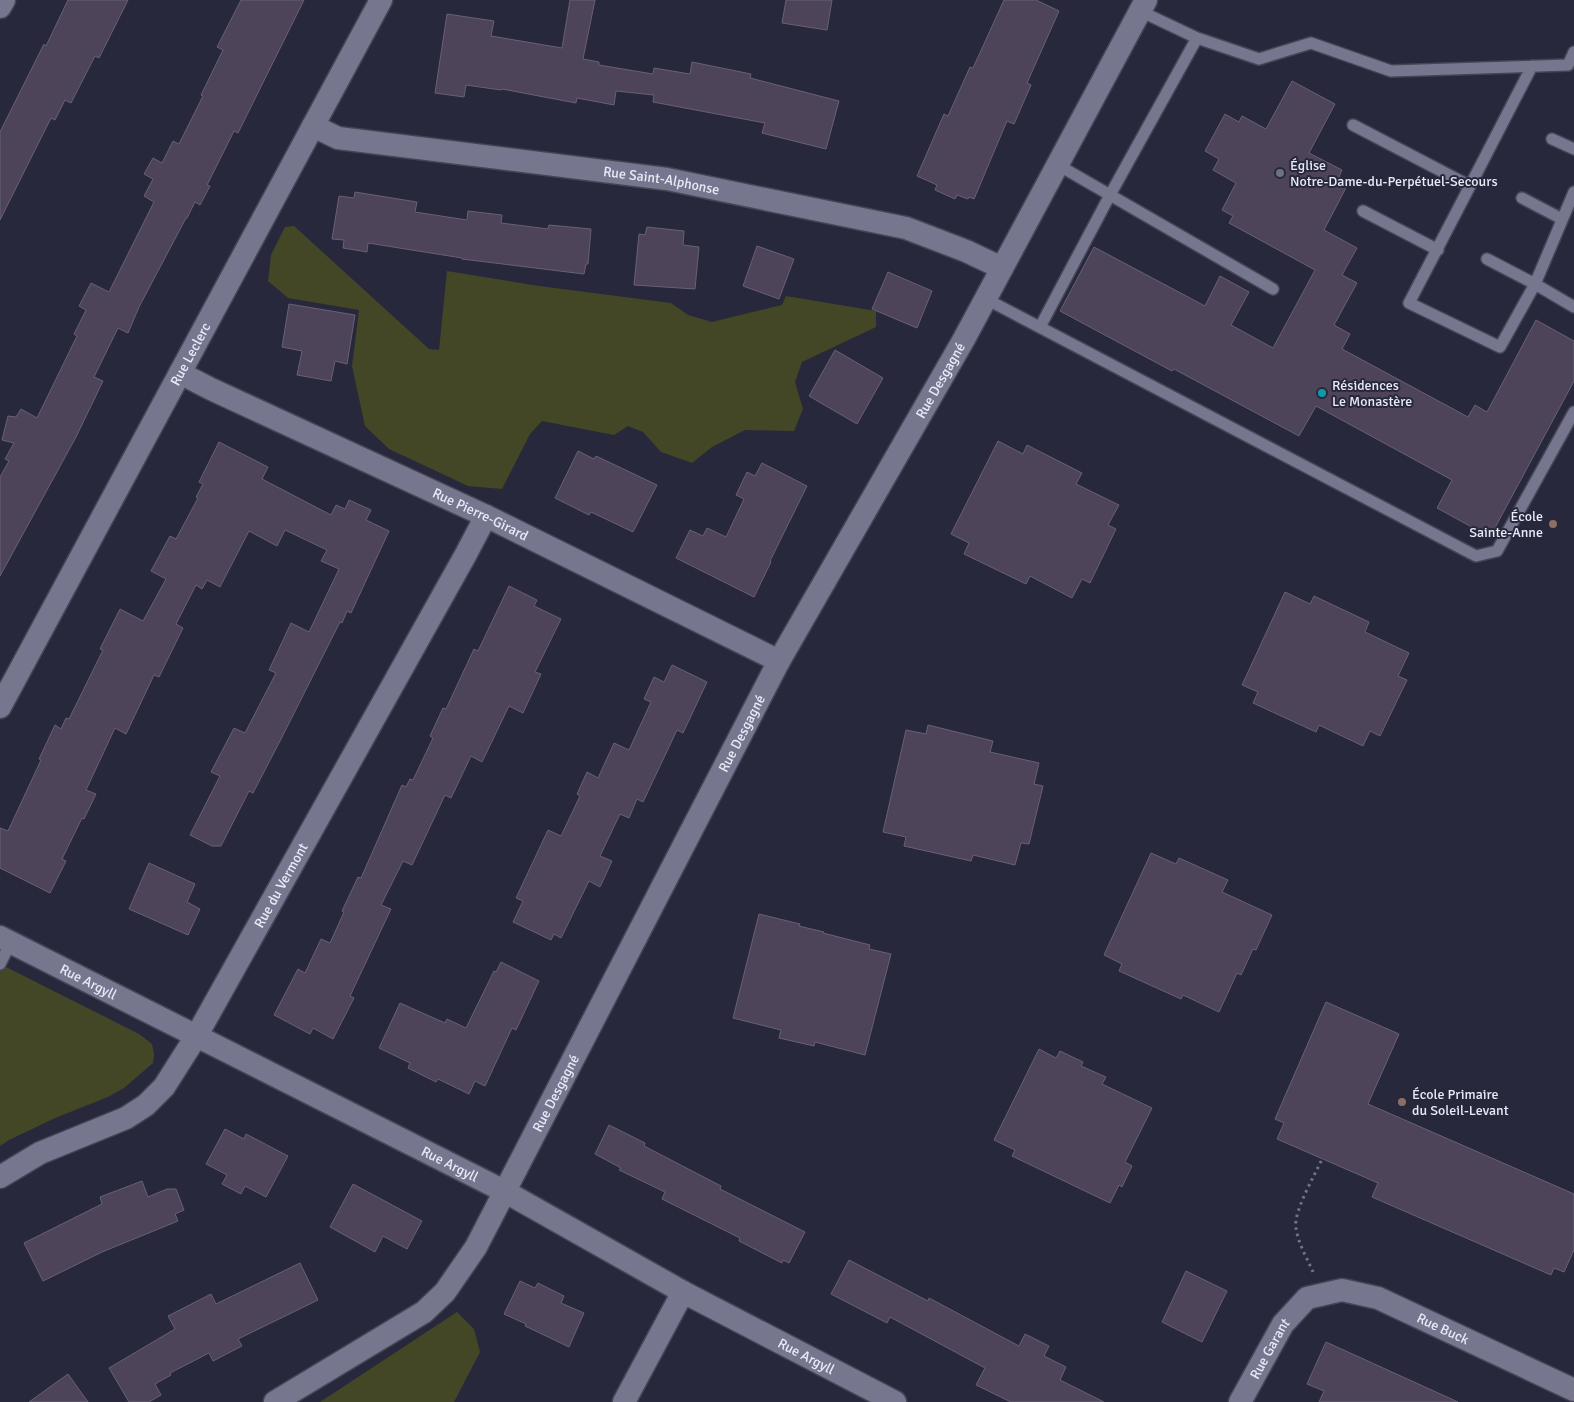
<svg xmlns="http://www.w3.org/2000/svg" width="1574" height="1402" font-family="Signika,sans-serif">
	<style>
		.green { fill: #444726 }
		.building { fill: #4d4459; stroke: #696075 }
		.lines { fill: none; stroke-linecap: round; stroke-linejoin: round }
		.lane-casing { stroke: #454556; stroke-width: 14 }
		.street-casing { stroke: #454556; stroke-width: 25 }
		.path { stroke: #727384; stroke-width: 3; stroke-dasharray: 2.5 4; stroke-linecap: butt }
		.lane { stroke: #76778f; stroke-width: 11 }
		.street { stroke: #76778f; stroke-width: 22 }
		.worship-dot { fill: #6b7280; stroke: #28283c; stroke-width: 2 }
		.culture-dot { fill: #0f9aa8; stroke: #28283c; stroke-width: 2 }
		.education-dot { fill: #8d6e63; stroke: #28283c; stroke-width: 2 }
		.labels { text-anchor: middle; stroke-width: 4; stroke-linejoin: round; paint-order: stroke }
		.poi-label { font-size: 14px; fill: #e9eaf7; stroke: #28283c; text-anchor: start }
		.street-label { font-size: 14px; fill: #e9eaf7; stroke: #28283c }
	</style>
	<rect width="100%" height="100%" fill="#28283c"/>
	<path class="green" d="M 294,226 L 429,349 L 439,350 L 447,271 L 539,286 L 671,303 L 688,315 L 712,322 L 782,305 L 786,296 L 876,311 L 876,327 L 802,362 L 795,382 L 803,409 L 794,431 L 745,430 L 712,447 L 692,463 L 661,452 L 643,432 L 628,426 L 614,435 L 542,421 L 530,434 L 502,489 L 468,486 L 389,449 L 365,426 L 352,366 L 359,310 L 288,298 L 268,281 L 271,255 L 285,227 Z
		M 0,964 L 139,1034 L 152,1044 L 154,1054 L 153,1063 L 124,1088 L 108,1097 L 55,1118 L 9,1140 L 0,1146 Z
		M 457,1312 L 474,1329 L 480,1352 L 454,1402 L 320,1402 Z"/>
	<path class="building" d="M 68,0 L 128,0 L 99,58 L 95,56 L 71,103 L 65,100 L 55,120 L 51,118 L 0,220 L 0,132 L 44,44 L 46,46 Z
		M 241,0 L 304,0 L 238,133 L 234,131 L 207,185 L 210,186 L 200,205 L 195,202 L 187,218 L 186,218 L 139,307 L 128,333 L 118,328 L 94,377 L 103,381 L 76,437 L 0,576 L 0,477 L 9,461 L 5,459 L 14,443 L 2,440 L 8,416 L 16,417 L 21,409 L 37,418 L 77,336 L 74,334 L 86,310 L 79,306 L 91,283 L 109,292 L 154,202 L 144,196 L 153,179 L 144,174 L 153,158 L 162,163 L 173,141 L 179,144 L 203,96 L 201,95 L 223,50 L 217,47 Z
		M 570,0 L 595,0 L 583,59 L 599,62 L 599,65 L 653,74 L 654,68 L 690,74 L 692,62 L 751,74 L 750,78 L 839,101 L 826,149 L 762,133 L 765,123 L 653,102 L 654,95 L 616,91 L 614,105 L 577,98 L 576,103 L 502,89 L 501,90 L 466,85 L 464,97 L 435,93 L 447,14 L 494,21 L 491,36 L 562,48 Z
		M 786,0 L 832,0 L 827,30 L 782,23 Z
		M 1004,0 L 1036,0 L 1059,11 L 1027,83 L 1031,85 L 1014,124 L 1007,121 L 974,199 L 969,197 L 968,199 L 957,195 L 955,199 L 935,190 L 937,185 L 917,176 L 944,114 L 948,116 L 970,67 L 973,68 Z
		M 1292,81 L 1335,104 L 1309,153 L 1342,170 L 1339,177 L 1349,182 L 1324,230 L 1357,248 L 1342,275 L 1357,283 L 1334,325 L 1350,334 L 1342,349 L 1468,417 L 1475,405 L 1487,412 L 1536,320 L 1574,341 L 1574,381 L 1490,537 L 1437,508 L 1452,480 L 1316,406 L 1299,436 L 1174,369 L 1172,371 L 1060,311 L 1094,247 L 1205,306 L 1220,276 L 1249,292 L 1231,325 L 1273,348 L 1315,270 L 1229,223 L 1233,216 L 1222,210 L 1236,183 L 1213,170 L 1219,159 L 1205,151 L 1225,114 L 1239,122 L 1242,116 L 1266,129 Z
		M 355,192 L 417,202 L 415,212 L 467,220 L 468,211 L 502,215 L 501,223 L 548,229 L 549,225 L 591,229 L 588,264 L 586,264 L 584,274 L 462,259 L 462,258 L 368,243 L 367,252 L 343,248 L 344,240 L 332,239 L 339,196 L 354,198 Z
		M 647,227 L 684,231 L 683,245 L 699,247 L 695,289 L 634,285 L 639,234 L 645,235 Z
		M 757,246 L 794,259 L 779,299 L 743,286 Z
		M 888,272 L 932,291 L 917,328 L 872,309 Z
		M 289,304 L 355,315 L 347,364 L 335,361 L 331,381 L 297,375 L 302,351 L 282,347 Z
		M 835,350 L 883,378 L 857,424 L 809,396 Z
		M 998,441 L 1023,454 L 1027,445 L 1082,473 L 1076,484 L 1119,505 L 1108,525 L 1116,529 L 1090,583 L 1082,579 L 1072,598 L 1030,576 L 1026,584 L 964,554 L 969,543 L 951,534 Z
		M 219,442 L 268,467 L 262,479 L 331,515 L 336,505 L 345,509 L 349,500 L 371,510 L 366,520 L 389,531 L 351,613 L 347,611 L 342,623 L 340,622 L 280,741 L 253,793 L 249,791 L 221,846 L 212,846 L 190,835 L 220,776 L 211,772 L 234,728 L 245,733 L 276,673 L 269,670 L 291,623 L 309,632 L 339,569 L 321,561 L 327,550 L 285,530 L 277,546 L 249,531 L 220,587 L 207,580 L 202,589 L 196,585 L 176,624 L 183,628 L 159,677 L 154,675 L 126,734 L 115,728 L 86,790 L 96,794 L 84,819 L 82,818 L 62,859 L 66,861 L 50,893 L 0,868 L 0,828 L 8,831 L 41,760 L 39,759 L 55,725 L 61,729 L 66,718 L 69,719 L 103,650 L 100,649 L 120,609 L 143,621 L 166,579 L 151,571 L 170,536 L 176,539 L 198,498 L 196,497 L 203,484 L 199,482 Z
		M 578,451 L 594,459 L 596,456 L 657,485 L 633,532 L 591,512 L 589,515 L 555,498 Z
		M 762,463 L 807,486 L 770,561 L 771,562 L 754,597 L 676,558 L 690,530 L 703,536 L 707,528 L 726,537 L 744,499 L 736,495 L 747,472 L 755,476 Z
		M 509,586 L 537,600 L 534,606 L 561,619 L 535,672 L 541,674 L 523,713 L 509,706 L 482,762 L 471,756 L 451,798 L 445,795 L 412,865 L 403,861 L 381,905 L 391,909 L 350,996 L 354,998 L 333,1039 L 313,1028 L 310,1034 L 274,1015 L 298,969 L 305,973 L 321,939 L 330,943 L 344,912 L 342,911 L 358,877 L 361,878 L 402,785 L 406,787 L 410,779 L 413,780 L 433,738 L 430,736 L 443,708 L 446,709 L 474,649 L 478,651 Z
		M 1285,592 L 1310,604 L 1314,596 L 1369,622 L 1365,632 L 1409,653 L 1398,676 L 1407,680 L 1380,736 L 1370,731 L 1363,746 L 1319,725 L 1316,732 L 1253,703 L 1258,692 L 1242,685 Z
		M 672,665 L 707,682 L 683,733 L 677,730 L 643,802 L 637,799 L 629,818 L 620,814 L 600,856 L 612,861 L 600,887 L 589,881 L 561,938 L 554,934 L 551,940 L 513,922 L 523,901 L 516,898 L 548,830 L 561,836 L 580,796 L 577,794 L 587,772 L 598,778 L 614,743 L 629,750 L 651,702 L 644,699 L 654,677 L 664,682 Z
		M 928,725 L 993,741 L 990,752 L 1039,763 L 1034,784 L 1043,786 L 1029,844 L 1021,843 L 1015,865 L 973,855 L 971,861 L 904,846 L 906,837 L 883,832 L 906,730 L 926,734 Z
		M 1151,853 L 1176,864 L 1179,858 L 1228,880 L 1222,892 L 1272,915 L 1256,950 L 1253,949 L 1241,975 L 1237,973 L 1219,1012 L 1183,995 L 1181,999 L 1119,971 L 1122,964 L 1104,955 Z
		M 149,863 L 195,884 L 187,902 L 200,909 L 188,935 L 129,909 Z
		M 759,914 L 800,924 L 799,926 L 824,932 L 823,933 L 870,945 L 869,949 L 891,954 L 865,1055 L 815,1042 L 814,1046 L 779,1038 L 781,1030 L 733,1018 Z
		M 501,962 L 539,981 L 516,1030 L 512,1028 L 485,1086 L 475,1081 L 469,1094 L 438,1079 L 436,1082 L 408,1068 L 410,1063 L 379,1048 L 400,1003 L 445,1023 L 447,1019 L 466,1028 L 494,971 L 496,972 Z
		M 1326,1002 L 1399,1034 L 1368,1104 L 1574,1194 L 1574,1250 L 1564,1272 L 1554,1268 L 1551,1275 L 1372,1197 L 1378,1183 L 1277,1139 L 1284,1123 L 1275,1119 Z
		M 1039,1049 L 1056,1058 L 1060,1051 L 1083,1062 L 1081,1066 L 1106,1077 L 1102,1084 L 1152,1108 L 1125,1162 L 1132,1166 L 1122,1187 L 1119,1185 L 1110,1203 L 1012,1156 L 1015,1150 L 994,1140 Z
		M 609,1125 L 645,1143 L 644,1146 L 721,1186 L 720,1189 L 805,1232 L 789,1263 L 783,1260 L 782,1263 L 739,1241 L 740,1238 L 662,1199 L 665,1192 L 619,1170 L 621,1168 L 595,1154 Z
		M 225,1129 L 244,1139 L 246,1134 L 288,1156 L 266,1197 L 245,1186 L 241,1194 L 222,1184 L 227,1175 L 206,1164 Z
		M 142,1181 L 148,1197 L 167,1189 L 176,1189 L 184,1210 L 175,1214 L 178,1221 L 102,1252 L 43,1281 L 24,1243 L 102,1204 L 100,1197 Z
		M 353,1184 L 422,1221 L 407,1249 L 383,1236 L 375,1252 L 330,1227 Z
		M 849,1260 L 928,1301 L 929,1298 L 1019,1346 L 1025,1334 L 1049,1346 L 1044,1356 L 1066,1367 L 1060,1380 L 1104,1402 L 1011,1402 L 976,1385 L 985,1368 L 890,1317 L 887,1323 L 831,1294 Z
		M 300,1263 L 318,1300 L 238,1339 L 242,1346 L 213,1361 L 209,1353 L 170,1373 L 171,1375 L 155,1384 L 161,1395 L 149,1402 L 129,1402 L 109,1368 L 175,1329 L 168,1316 L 211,1294 L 216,1304 Z
		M 1186,1271 L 1227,1291 L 1202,1342 L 1162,1322 Z
		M 520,1281 L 535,1288 L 538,1283 L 564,1296 L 561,1303 L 584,1313 L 569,1347 L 525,1326 L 526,1324 L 504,1314 Z
		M 1326,1342 L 1458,1402 L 1319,1402 L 1324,1391 L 1307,1384 Z
		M 68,1374 L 88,1402 L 29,1402 Z"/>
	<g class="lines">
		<g class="lane-casing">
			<path id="lane" d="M 1197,38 L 1259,59 L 1311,43 L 1391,71 L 1568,65 L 1574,52
				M 1353,125 L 1470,186 L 1532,66
				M 1552,139 L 1574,149
				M 1058,165 L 1273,289
				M 1470,186 L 1409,303 L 1500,347 L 1535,284 L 1574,192
				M 1522,198 L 1562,219
				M 1363,211 L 1438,250
				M 1487,259 L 1535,284 L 1574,307
				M 986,299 L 1476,556 L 1497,551 L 1574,412
				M 1040,327 L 1110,195 L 1197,38 L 1140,11
				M 0,964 L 11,942"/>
		</g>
		<g class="street-casing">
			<g id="street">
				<path d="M 0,7 L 4,0"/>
				<path id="s1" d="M 313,126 L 338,138 L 667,179 L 906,228 L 966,251 L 1002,268"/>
				<path id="s2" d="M 180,373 L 211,389 L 486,516 L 779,661"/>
				<path id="s3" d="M 0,707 L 381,0"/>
				<path id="s4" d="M 0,937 L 504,1191 L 683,1292 L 895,1402"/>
				<path id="s5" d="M 0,1177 L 40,1153 L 126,1118 L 146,1105 L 164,1087 L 197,1035 L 466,554 L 486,516"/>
				<path id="s6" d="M 275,1402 L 424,1312 L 445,1292 L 476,1247 L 779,661 L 964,339 L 1146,0"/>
				<path d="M 624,1402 L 683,1292"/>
				<path id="s7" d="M 1240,1402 L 1283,1324 L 1307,1298 L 1342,1290 L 1378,1298 L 1574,1390"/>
			</g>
		</g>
		<path class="path" d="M 1313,1272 C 1307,1258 1298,1243 1296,1228 C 1293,1212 1315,1175 1322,1159"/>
		<use href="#lane" class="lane"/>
		<use href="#street" class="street"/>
	</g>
	<circle class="worship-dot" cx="1280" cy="173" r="5"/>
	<circle class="culture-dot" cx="1322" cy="393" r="5"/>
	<g class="education-dot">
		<circle cx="1553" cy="524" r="5"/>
		<circle cx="1402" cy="1102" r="5"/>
	</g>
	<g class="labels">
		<g class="poi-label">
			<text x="1290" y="170">Église<tspan x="1290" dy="16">Notre-Dame-du-Perpétuel-Secours</tspan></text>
			<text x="1332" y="390">Résidences<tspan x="1332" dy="16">Le Monastère</tspan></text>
			<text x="1543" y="521" text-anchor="end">École<tspan x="1543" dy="16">Sainte-Anne</tspan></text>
			<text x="1412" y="1099">École Primaire<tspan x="1412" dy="16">du Soleil-Levant</tspan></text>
		</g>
		<g class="street-label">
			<text dy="5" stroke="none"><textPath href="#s1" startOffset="354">Rue Saint-Alphonse</textPath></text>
			<text dy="5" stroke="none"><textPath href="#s3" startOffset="401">Rue Leclerc</textPath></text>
			<text dy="5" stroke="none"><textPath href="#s6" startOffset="1241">Rue Desgagné</textPath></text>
			<text dy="5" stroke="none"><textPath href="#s2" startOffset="332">Rue Pierre-Girard</textPath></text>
			<text dy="5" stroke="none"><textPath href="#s6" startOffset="836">Rue Desgagné</textPath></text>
			<text dy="5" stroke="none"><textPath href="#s5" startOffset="422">Rue du Vermont</textPath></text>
			<text dy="5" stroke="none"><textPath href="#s4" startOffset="99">Rue Argyll</textPath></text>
			<text dy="5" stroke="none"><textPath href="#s6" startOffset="431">Rue Desgagné</textPath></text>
			<text dy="5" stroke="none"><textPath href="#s4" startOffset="504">Rue Argyll</textPath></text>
			<text dy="5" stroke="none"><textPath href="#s7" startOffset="269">Rue Buck</textPath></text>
			<text dy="5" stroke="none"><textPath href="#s7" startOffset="61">Rue Garant</textPath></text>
			<text dy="5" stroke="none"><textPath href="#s4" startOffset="909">Rue Argyll</textPath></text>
		</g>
	</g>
</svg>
